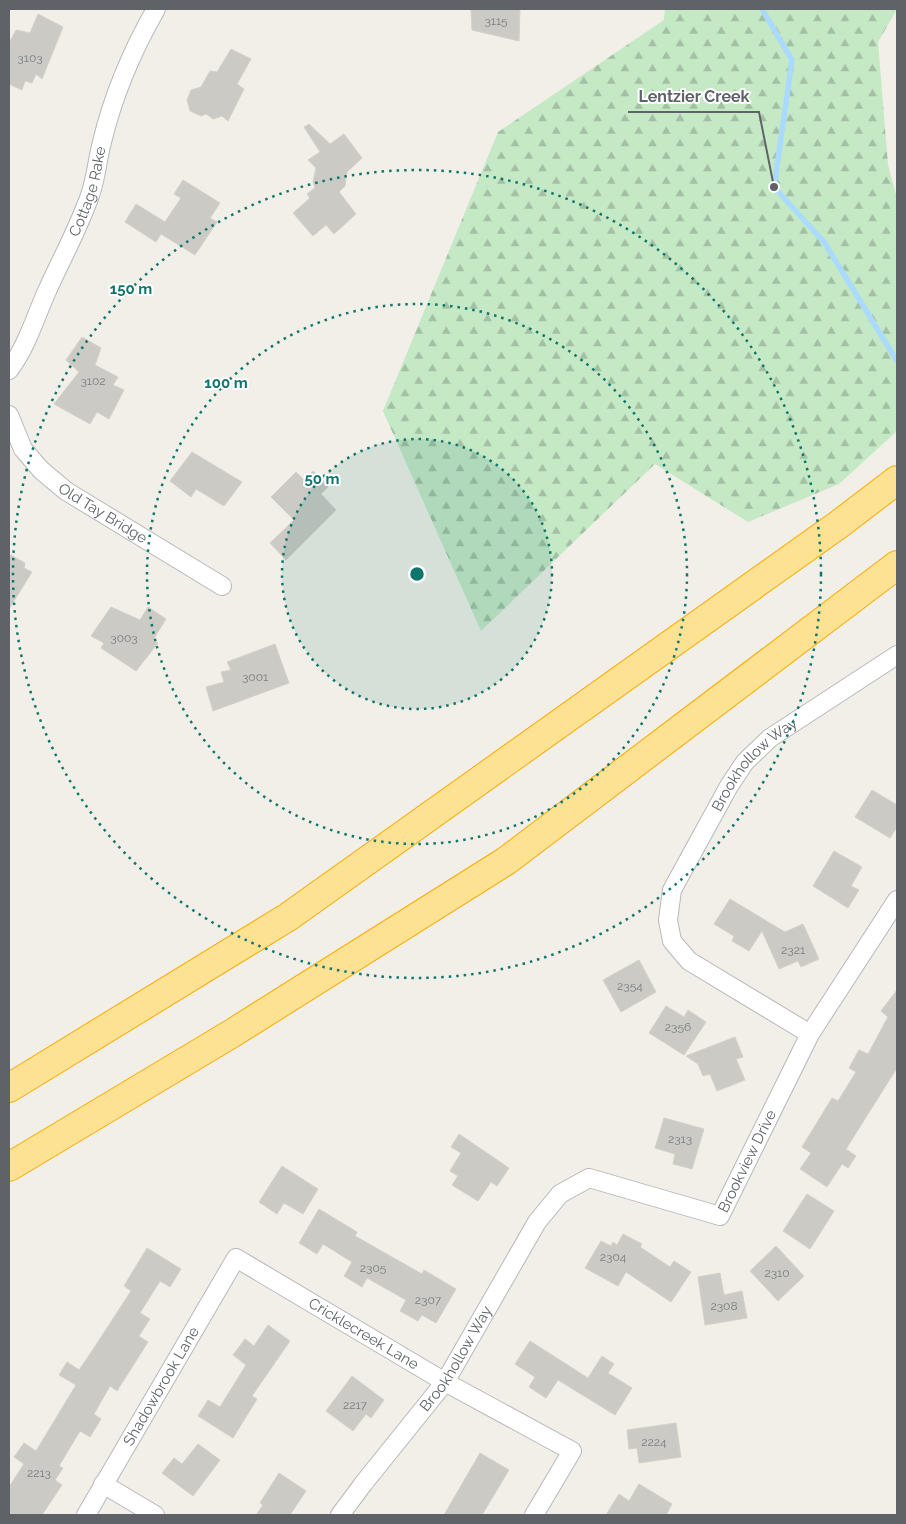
<svg xmlns="http://www.w3.org/2000/svg" width="906" height="1524" font-family="Raleway,sans-serif">
	<style>
		.forest { fill: url(#forest-firs) }
		.lines { fill: none; stroke-linecap: round; stroke-linejoin: round }
		.stream { stroke: #aadaff; stroke-width: 5.5 }
		.building { fill: #cccac5; stroke: #d6d1c6 }
		.street-casing { stroke: #b5b8bc; stroke-width: 20 }
		.highway-casing { stroke: #f9ab00; stroke-width: 30 }
		.street { stroke: #fff; stroke-width: 18 }
		.highway { stroke: #fde293; stroke-width: 28 }
		.ring { fill: none; stroke: #0f766e; stroke-width: 2.5; stroke-dasharray: 2.5 5 }
		.labels { text-anchor: middle; stroke-width: 4; stroke-linejoin: round; paint-order: stroke }
		.number-label { font-size: 12px; fill: #7a7d7f }
		.street-label { font-size: 15px; fill: #5f6368; stroke: #fff }
		.centre { fill: #0f766e; stroke: #fff; stroke-width: 2.5 }
		.ring-label { font-size: 15px; text-anchor: middle; font-weight: bold; fill: #0f766e; stroke: #fff; stroke-width: 4; stroke-linejoin: round; paint-order: stroke }
		.leader { fill: none; stroke: #5f6368; stroke-width: 2 }
		.callout-dot { fill: #5f6368; stroke: #fff; stroke-width: 2 }
		.callout-label { font-size: 16px; text-anchor: middle; font-weight: bold; fill: #5f6368; stroke: #fff; stroke-width: 4; stroke-linejoin: round; paint-order: stroke }
	</style>
	<defs>
		<pattern id="forest-firs" width="22" height="20" patternUnits="userSpaceOnUse" patternTransform="scale(1.25)"><rect width="22" height="20" fill="#c5e8c5"/><path d="M5 1l3.5 6h-7zM16 11l3.5 6h-7z" fill="#a3c0a4"/></pattern>
	</defs>
	<rect width="100%" height="100%" fill="#f1efe8"/>
	<path class="forest" d="M 665,9 L 897,9 L 878,42 L 888,165 L 897,198 L 897,431 L 839,484 L 748,522 L 655,464 L 481,631 L 383,411 L 498,132 L 664,20 Z"/>
	<g class="lines">
		<path class="stream" d="M 762,9 L 792,60 L 774,187 L 824,242 L 897,361"/>
	</g>
	<path class="building" d="M 471,9 L 520,9 L 519,41 L 472,30 Z
		M 38,14 L 63,27 L 42,79 L 36,74 L 32,83 L 25,81 L 22,90 L 9,84 L 9,43 L 16,30 L 30,33 Z
		M 231,49 L 251,59 L 237,84 L 244,89 L 228,121 L 222,116 L 213,119 L 206,114 L 201,116 L 190,111 L 187,100 L 191,90 L 201,87 L 210,71 L 217,72 Z
		M 309,124 L 330,144 L 344,134 L 362,158 L 347,172 L 345,186 L 339,192 L 356,214 L 334,234 L 326,225 L 313,236 L 293,213 L 310,198 L 307,194 L 315,188 L 313,182 L 316,168 L 308,160 L 320,152 L 304,127 Z
		M 183,180 L 220,203 L 210,218 L 217,222 L 195,255 L 161,234 L 156,242 L 125,222 L 136,204 L 165,222 L 181,198 L 174,194 Z
		M 82,337 L 101,348 L 95,365 L 118,377 L 113,385 L 124,390 L 109,419 L 97,412 L 90,424 L 54,404 L 79,372 L 66,360 Z
		M 192,452 L 242,482 L 224,506 L 196,489 L 191,497 L 170,481 Z
		M 313,471 L 328,487 L 321,494 L 336,510 L 286,560 L 270,543 L 294,520 L 271,497 L 296,472 L 304,480 Z
		M 9,554 L 25,563 L 24,568 L 32,572 L 9,609 Z
		M 111,607 L 140,620 L 148,607 L 166,619 L 153,640 L 158,643 L 136,671 L 101,648 L 104,643 L 91,636 Z
		M 275,644 L 289,683 L 213,711 L 206,687 L 224,682 L 221,672 L 231,670 L 227,662 Z
		M 872,790 L 897,805 L 897,827 L 890,838 L 855,817 Z
		M 834,851 L 862,867 L 851,886 L 859,890 L 848,908 L 813,886 Z
		M 730,899 L 785,932 L 803,924 L 819,959 L 801,967 L 798,961 L 779,969 L 762,931 L 749,951 L 732,941 L 734,936 L 714,924 Z
		M 639,960 L 656,992 L 621,1012 L 603,980 Z
		M 897,990 L 897,1068 L 846,1149 L 856,1156 L 848,1168 L 842,1164 L 827,1187 L 800,1169 L 811,1153 L 802,1147 L 832,1098 L 838,1101 L 856,1072 L 849,1068 L 859,1050 L 868,1054 L 888,1017 L 881,1011 Z
		M 666,1006 L 684,1017 L 688,1010 L 706,1022 L 684,1055 L 649,1033 Z
		M 735,1037 L 743,1057 L 736,1059 L 745,1080 L 717,1091 L 710,1074 L 703,1076 L 698,1064 L 686,1056 Z
		M 664,1118 L 704,1129 L 692,1169 L 673,1164 L 675,1154 L 655,1148 Z
		M 459,1134 L 509,1168 L 497,1186 L 491,1182 L 478,1201 L 452,1185 L 458,1176 L 450,1171 L 461,1153 L 451,1147 Z
		M 282,1166 L 318,1189 L 303,1214 L 284,1203 L 277,1214 L 259,1202 Z
		M 807,1194 L 834,1211 L 810,1249 L 783,1231 Z
		M 319,1209 L 357,1232 L 355,1236 L 422,1274 L 424,1270 L 456,1289 L 436,1323 L 422,1315 L 418,1321 L 400,1311 L 406,1300 L 367,1278 L 362,1287 L 344,1276 L 352,1262 L 323,1244 L 317,1254 L 299,1243 Z
		M 623,1234 L 642,1244 L 640,1247 L 670,1267 L 674,1261 L 691,1272 L 671,1302 L 626,1272 L 618,1286 L 585,1268 L 601,1241 L 611,1246 L 613,1242 L 617,1245 Z
		M 776,1246 L 804,1276 L 778,1301 L 750,1271 Z
		M 147,1248 L 181,1269 L 170,1287 L 160,1281 L 140,1313 L 150,1319 L 139,1336 L 148,1342 L 117,1391 L 110,1386 L 94,1414 L 101,1419 L 90,1437 L 80,1431 L 59,1466 L 63,1468 L 55,1480 L 62,1485 L 42,1515 L 9,1515 L 9,1487 L 24,1464 L 14,1457 L 24,1443 L 36,1451 L 76,1385 L 59,1375 L 67,1362 L 79,1370 L 92,1351 L 131,1291 L 124,1286 Z
		M 720,1273 L 724,1295 L 742,1291 L 747,1318 L 705,1325 L 698,1277 Z
		M 268,1325 L 290,1341 L 252,1396 L 257,1399 L 233,1438 L 198,1416 L 208,1400 L 220,1407 L 246,1365 L 233,1355 L 245,1339 L 254,1346 Z
		M 530,1341 L 588,1378 L 602,1356 L 614,1364 L 608,1373 L 632,1388 L 615,1415 L 558,1380 L 546,1398 L 529,1387 L 535,1377 L 515,1364 Z
		M 352,1376 L 384,1400 L 371,1418 L 366,1414 L 353,1431 L 326,1411 Z
		M 676,1423 L 681,1457 L 639,1463 L 637,1448 L 629,1449 L 627,1430 Z
		M 198,1444 L 220,1460 L 193,1496 L 162,1473 L 174,1458 L 182,1464 Z
		M 480,1453 L 509,1470 L 482,1515 L 444,1515 Z
		M 279,1473 L 306,1491 L 290,1515 L 256,1515 L 263,1505 L 260,1503 Z
		M 639,1484 L 672,1504 L 666,1515 L 606,1515 L 619,1494 L 629,1501 Z"/>
	<g class="lines">
		<g class="street-casing">
			<g id="street">
				<path id="s1" d="M 9,370 C 27,346 35,318 47,291 C 61,260 77,231 89,198 C 96,180 97,161 102,142 C 113,96 132,51 156,9"/>
				<path id="s2" d="M 9,415 L 23,449 L 41,470 L 66,491 L 222,586"/>
				<path id="s3" d="M 810,1034 L 689,961 L 672,941 L 668,920 L 672,890 L 729,786 L 745,762 L 770,738 L 897,655"/>
				<path d="M 103,1484 L 155,1515"/>
				<path id="s4" d="M 86,1515 L 236,1258 L 445,1382 L 572,1451 L 534,1515"/>
				<path id="s5" d="M 340,1515 L 363,1484 L 445,1382 L 537,1222 L 560,1194 L 589,1178 L 720,1216 L 810,1034 L 897,900"/>
			</g>
		</g>
		<g class="highway-casing">
			<path id="highway" d="M 9,1088 L 288,917 L 838,525 L 897,480
				M 9,1167 L 231,1034 L 506,861 L 897,565"/>
		</g>
		<use href="#street" class="street"/>
		<use href="#highway" class="highway"/>
	</g>
	<circle cx="417" cy="574" r="135" fill="#0f766e" fill-opacity=".12"/>
	<g class="ring">
		<circle cx="417" cy="574" r="135"/>
		<circle cx="417" cy="574" r="270"/>
		<circle cx="417" cy="574" r="404"/>
	</g>
	<g class="labels">
		<g class="number-label">
			<text x="496" y="25">3115</text>
			<text x="30" y="62">3103</text>
			<text x="93" y="385">3102</text>
			<text x="124" y="642">3003</text>
			<text x="255" y="681">3001</text>
			<text x="793" y="954">2321</text>
			<text x="630" y="990">2354</text>
			<text x="678" y="1031">2356</text>
			<text x="680" y="1143">2313</text>
			<text x="613" y="1261">2304</text>
			<text x="373" y="1272">2305</text>
			<text x="777" y="1277">2310</text>
			<text x="428" y="1304">2307</text>
			<text x="724" y="1310">2308</text>
			<text x="355" y="1409">2217</text>
			<text x="654" y="1446">2224</text>
			<text x="39" y="1477">2213</text>
		</g>
		<g class="street-label">
			<text dy="5" stroke="none"><textPath href="#s1" startOffset="196">Cottage Rake</textPath></text>
			<text dy="5" stroke="none"><textPath href="#s2" startOffset="140">Old Tay Bridge</textPath></text>
			<text dy="5" stroke="none"><textPath href="#s3" startOffset="371">Brookhollow Way</textPath></text>
			<text dy="5" stroke="none"><textPath href="#s5" startOffset="621">Brookview Drive</textPath></text>
			<text dy="5" stroke="none"><textPath href="#s4" startOffset="446">Cricklecreek Lane</textPath></text>
			<text dy="5" stroke="none"><textPath href="#s5" startOffset="195">Brookhollow Way</textPath></text>
			<text dy="5" stroke="none"><textPath href="#s4" startOffset="149">Shadowbrook Lane</textPath></text>
		</g>
	</g>
	<circle cx="417" cy="574" r="8" class="centre"/>
	<g class="ring-label">
		<text x="131" y="294">150 m</text>
		<text x="226" y="388">100 m</text>
		<text x="322" y="484">50 m</text>
	</g>
	<path class="leader" d="M774 187L759 112H628"/>
	<circle class="callout-dot" cx="774" cy="187" r="5"/>
	<g class="callout-label">
		<text x="694" y="102">Lentzier Creek</text>
	</g>
	<rect width="906" height="1524" fill="none" stroke="#5f6368" stroke-width="20"/>
</svg>
